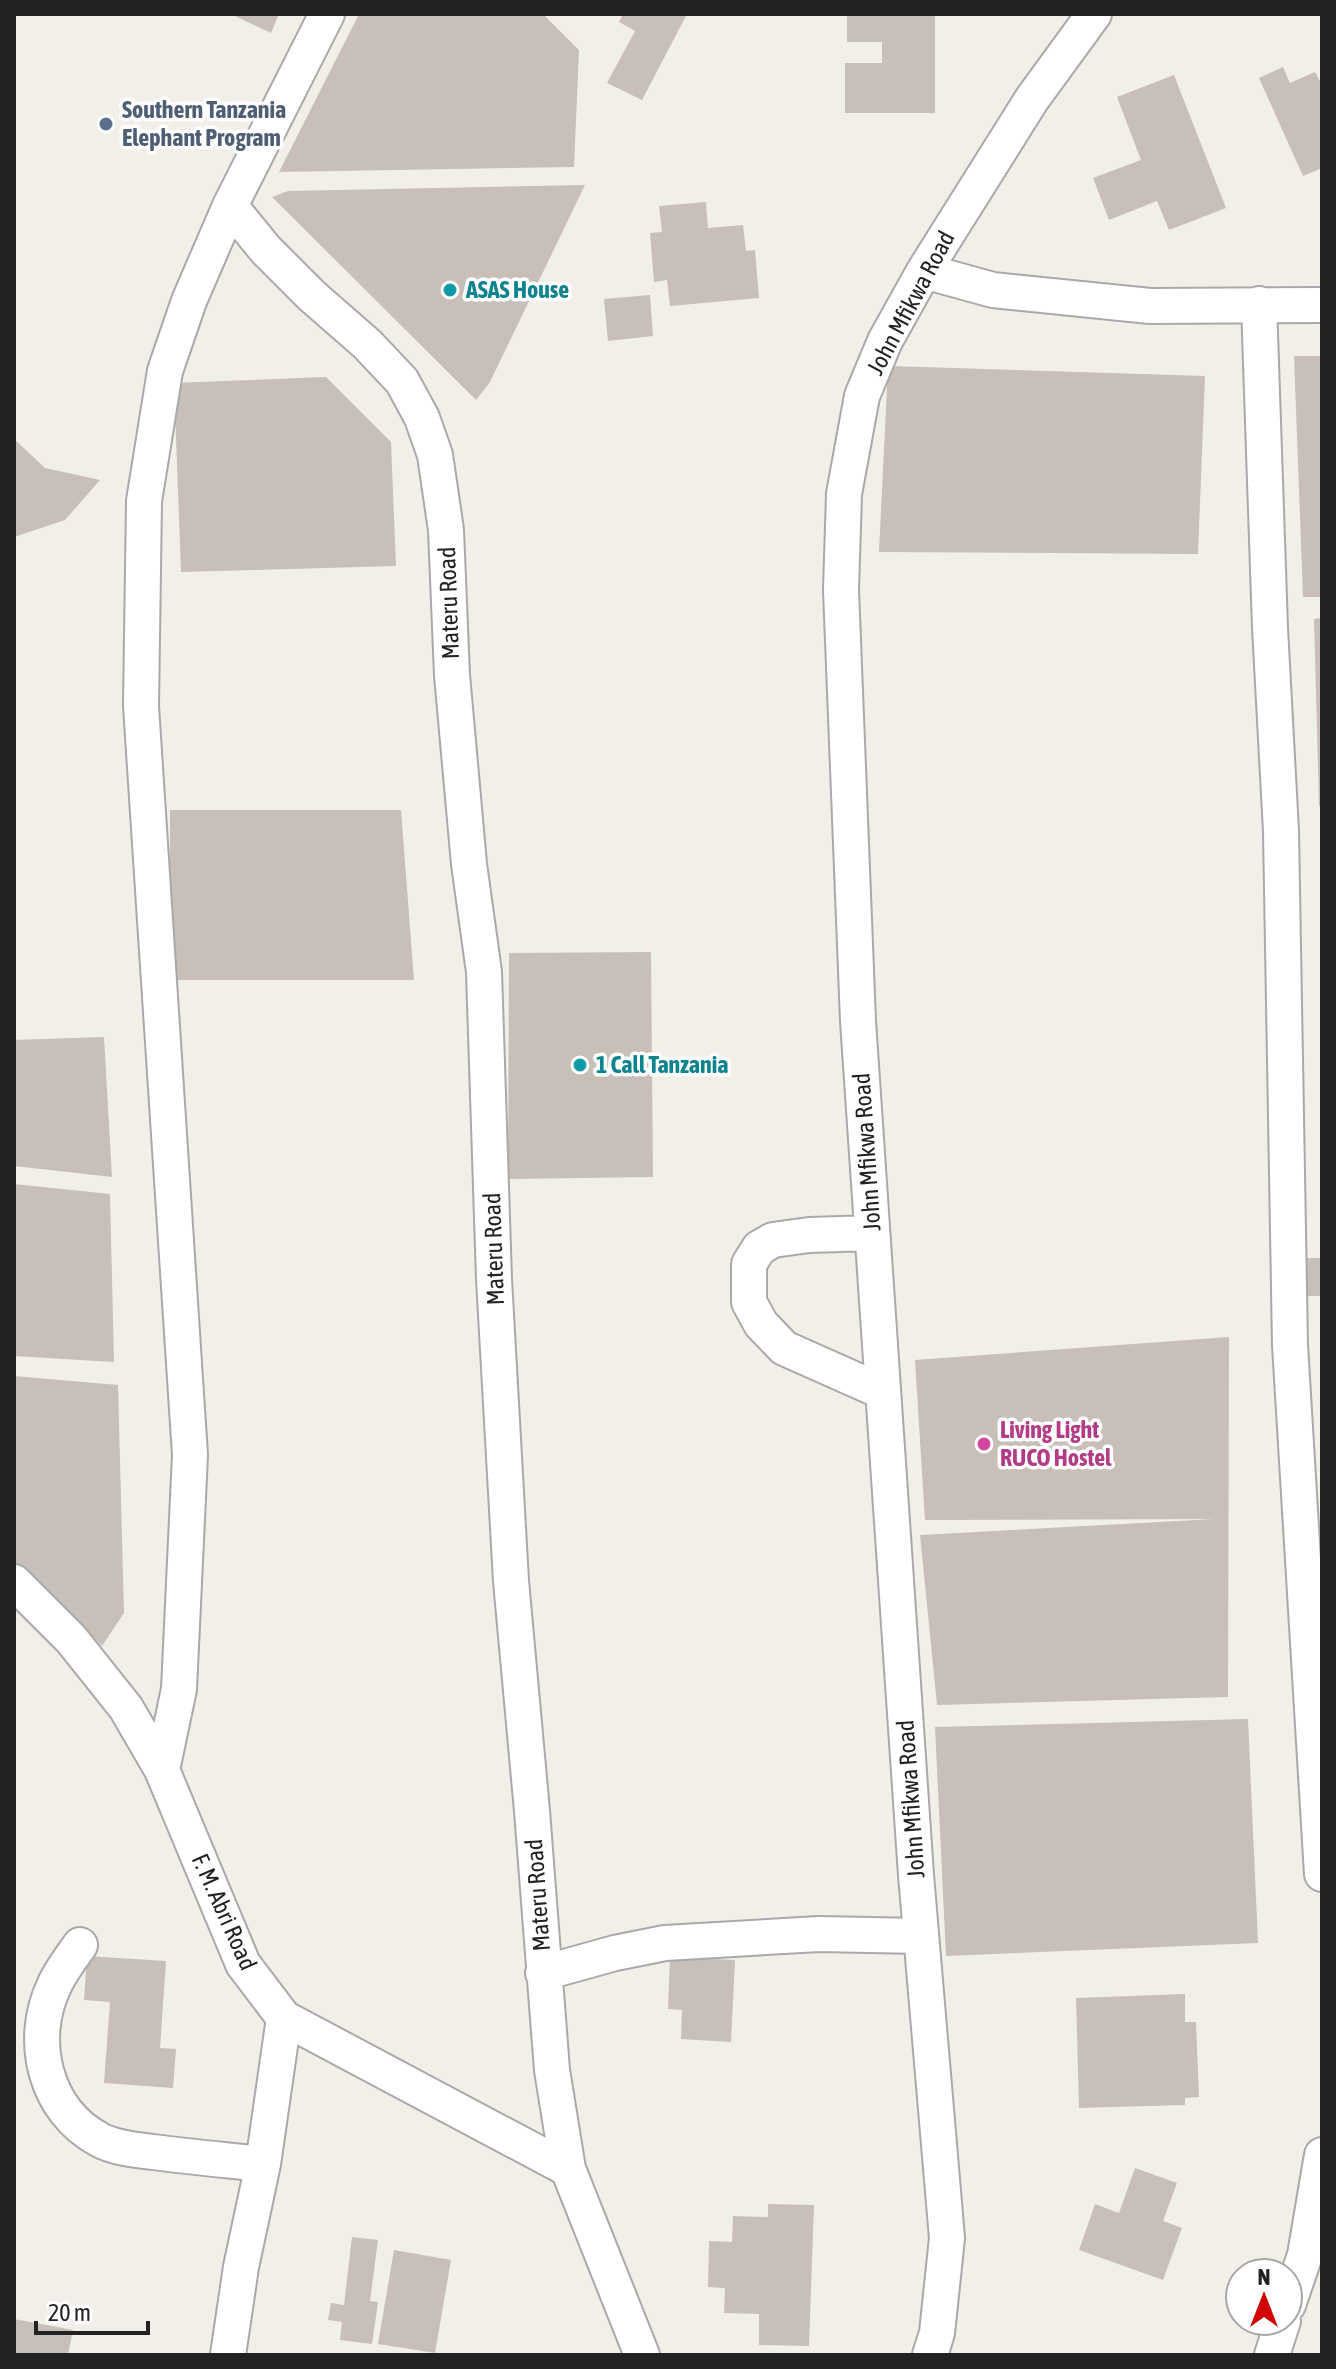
<svg xmlns="http://www.w3.org/2000/svg" width="1336" height="2369" font-family="'Asap Condensed',sans-serif">
	<style>
		.building { fill: #c7bfb8 }
		.lines { fill: none; stroke-linecap: round; stroke-linejoin: round }
		.minor-casing { stroke: #a9a9a9; stroke-width: 38 }
		.minor { stroke: #fff; stroke-width: 34 }
		.service-dot { fill: #5c6f8a; stroke: #fff; stroke-width: 3 }
		.culture-dot { fill: #0f9aa8; stroke: #fff; stroke-width: 3 }
		.hotel-dot { fill: #d1479c; stroke: #fff; stroke-width: 3 }
		.labels { text-anchor: middle; stroke-width: 7; stroke-linejoin: round; paint-order: stroke }
		.service-label { font-size: 24px; font-weight: bold; fill: #4e5e75; stroke: #fff; text-anchor: start }
		.culture-label { font-size: 24px; font-weight: bold; fill: #0d838f; stroke: #fff; text-anchor: start }
		.street-label { font-size: 24px; fill: #222; stroke: #fff }
		.hotel-label { font-size: 24px; font-weight: bold; fill: #b23c85; stroke: #fff; text-anchor: start }
	</style>
	<rect width="100%" height="100%" fill="#f2efe9"/>
	<path class="building" d="M 231,14 L 279,14 L 271,33 Z
		M 359,14 L 543,14 L 579,50 L 574,167 L 279,172 Z
		M 623,14 L 687,14 L 642,100 L 607,83 L 635,31 L 619,22 Z
		M 847,14 L 935,14 L 935,113 L 845,113 L 845,63 L 882,63 L 882,42 L 847,42 Z
		M 1283,67 L 1290,83 L 1315,72 L 1322,85 L 1322,168 L 1303,176 L 1259,78 Z
		M 1174,75 L 1226,208 L 1169,230 L 1157,201 L 1109,220 L 1093,178 L 1141,160 L 1117,97 Z
		M 585,185 L 490,382 L 476,400 L 272,197 L 288,191 Z
		M 706,202 L 708,228 L 743,225 L 746,251 L 755,250 L 759,298 L 670,306 L 667,280 L 654,282 L 650,233 L 662,232 L 659,206 Z
		M 650,295 L 653,336 L 608,341 L 604,299 Z
		M 1294,356 L 1322,356 L 1322,597 L 1303,597 Z
		M 888,366 L 1205,376 L 1198,554 L 879,552 Z
		M 326,377 L 391,442 L 396,566 L 181,572 L 174,383 Z
		M 14,439 L 45,468 L 100,480 L 65,520 L 14,537 Z
		M 1322,618 L 1322,806 L 1319,806 L 1314,619 Z
		M 170,810 L 401,810 L 414,980 L 170,980 Z
		M 651,952 L 653,1177 L 508,1179 L 509,953 Z
		M 104,1037 L 112,1177 L 14,1166 L 14,1040 Z
		M 14,1184 L 110,1194 L 114,1362 L 14,1356 Z
		M 1306,1258 L 1322,1258 L 1322,1296 L 1306,1296 Z
		M 1229,1337 L 1228,1697 L 937,1705 L 920,1535 L 1214,1519 L 925,1520 L 915,1360 Z
		M 14,1376 L 118,1385 L 124,1613 L 102,1646 L 14,1561 Z
		M 1248,1719 L 1258,1943 L 946,1956 L 935,1727 Z
		M 87,1956 L 166,1961 L 160,2048 L 176,2049 L 173,2088 L 104,2083 L 110,2002 L 84,2000 Z
		M 670,1957 L 735,1960 L 731,2042 L 681,2039 L 682,2010 L 668,2009 Z
		M 1185,1994 L 1185,2022 L 1196,2022 L 1199,2097 L 1185,2098 L 1185,2105 L 1079,2108 L 1076,1998 Z
		M 1135,2168 L 1177,2183 L 1163,2221 L 1182,2228 L 1163,2280 L 1079,2250 L 1095,2204 L 1119,2213 Z
		M 768,2204 L 814,2205 L 809,2346 L 759,2345 L 759,2314 L 724,2313 L 725,2288 L 708,2287 L 709,2241 L 732,2242 L 733,2216 L 768,2217 Z
		M 352,2237 L 378,2240 L 370,2301 L 378,2302 L 372,2344 L 340,2340 L 342,2322 L 328,2320 L 331,2303 L 344,2305 Z
		M 394,2250 L 451,2260 L 435,2353 L 378,2344 Z
		M 14,2319 L 73,2330 L 68,2355 L 14,2355 Z"/>
	<g class="lines">
		<g class="minor-casing">
			<path id="minor" d="M 230,206 L 266,250 L 312,296 L 367,344 L 402,381 L 422,418 L 435,455 L 446,530 L 452,675 L 469,864 L 484,972 L 494,1279 L 511,1581 L 532,1811 L 552,2070 L 568,2169 L 642,2355
				M 924,271 L 993,290 L 1150,306 L 1322,305
				M 1259,304 L 1270,628 L 1281,831 L 1290,1345 L 1322,1874
				M 872,1233 L 809,1235 L 773,1240 L 759,1248 L 749,1264 L 749,1302 L 761,1324 L 784,1348 L 883,1392
				M 14,1582 L 71,1639 L 126,1708 L 162,1770 L 243,1964 L 284,2018 L 568,2169
				M 162,1770 L 179,1689 L 190,1455 L 141,706 L 144,501 L 165,371 L 189,301 L 230,206 L 327,14
				M 80,1945 C 71,1958 60,1972 54,1986 C 28,2041 45,2111 100,2140 C 115,2148 136,2150 153,2152 C 190,2157 226,2160 263,2164
				M 543,1973 L 615,1953 L 665,1943 L 819,1934 L 921,1936
				M 1288,2305 L 1305,2255 L 1322,2155
				M 228,2355 L 241,2267 L 263,2164 L 284,2018
				M 930,2355 L 937,2333 L 947,2238 L 916,1875 L 858,1021 L 841,590 L 844,494 L 862,396 L 885,341 L 924,271 L 1032,99 L 1094,14
				M 1272,2355 L 1283,2321"/>
		</g>
		<use href="#minor" class="minor"/>
	</g>
	<circle class="service-dot" cx="106" cy="124" r="8"/>
	<g class="culture-dot">
		<circle cx="450" cy="290" r="8"/>
		<circle cx="580" cy="1065" r="8"/>
	</g>
	<circle class="hotel-dot" cx="984" cy="1444" r="8"/>
	<g class="labels">
		<g class="service-label">
			<text x="122" y="118">Southern Tanzania<tspan x="122" dy="28">Elephant Program</tspan></text>
		</g>
		<g class="culture-label">
			<text x="466" y="298">ASAS House</text>
			<text x="596" y="1073">1 Call Tanzania</text>
		</g>
		<g class="street-label">
			<text transform="translate(911 303) rotate(-62)" y="8">John Mfikwa Road</text>
			<text transform="translate(449 603) rotate(-92)" y="8">Materu Road</text>
			<text transform="translate(867 1152) rotate(-94)" y="8">John Mfikwa Road</text>
			<text transform="translate(494 1249) rotate(-92)" y="8">Materu Road</text>
			<text transform="translate(911 1799) rotate(-94)" y="8">John Mfikwa Road</text>
			<text transform="translate(538 1895) rotate(-94)" y="8">Materu Road</text>
			<text transform="translate(224 1912) rotate(66)" y="8">F. M. Abri Road</text>
		</g>
		<g class="hotel-label">
			<text x="1000" y="1438">Living Light<tspan x="1000" dy="28">RUCO Hostel</tspan></text>
		</g>
	</g>
	<rect width="1336" height="2369" fill="none" stroke="#222222" stroke-width="32"/>
	<g transform="translate(1264 2297)"><circle r="38" fill="#ffffff" stroke="#a7a7a7" stroke-width="2"/>
	<path d="M0-6L14 30L0 20L-14 30Z" fill="#d40000"/>
	<text y="-12" font-size="22" font-weight="bold" text-anchor="middle" fill="#222222">N</text>
	</g>
	<path d="M36 2321v12h112v-12" fill="none" stroke="#222222" stroke-width="4"/>
	<text x="48" y="2321" font-size="24" fill="#222222" stroke="#ffffff" stroke-width="6" paint-order="stroke">20 m</text>
</svg>
